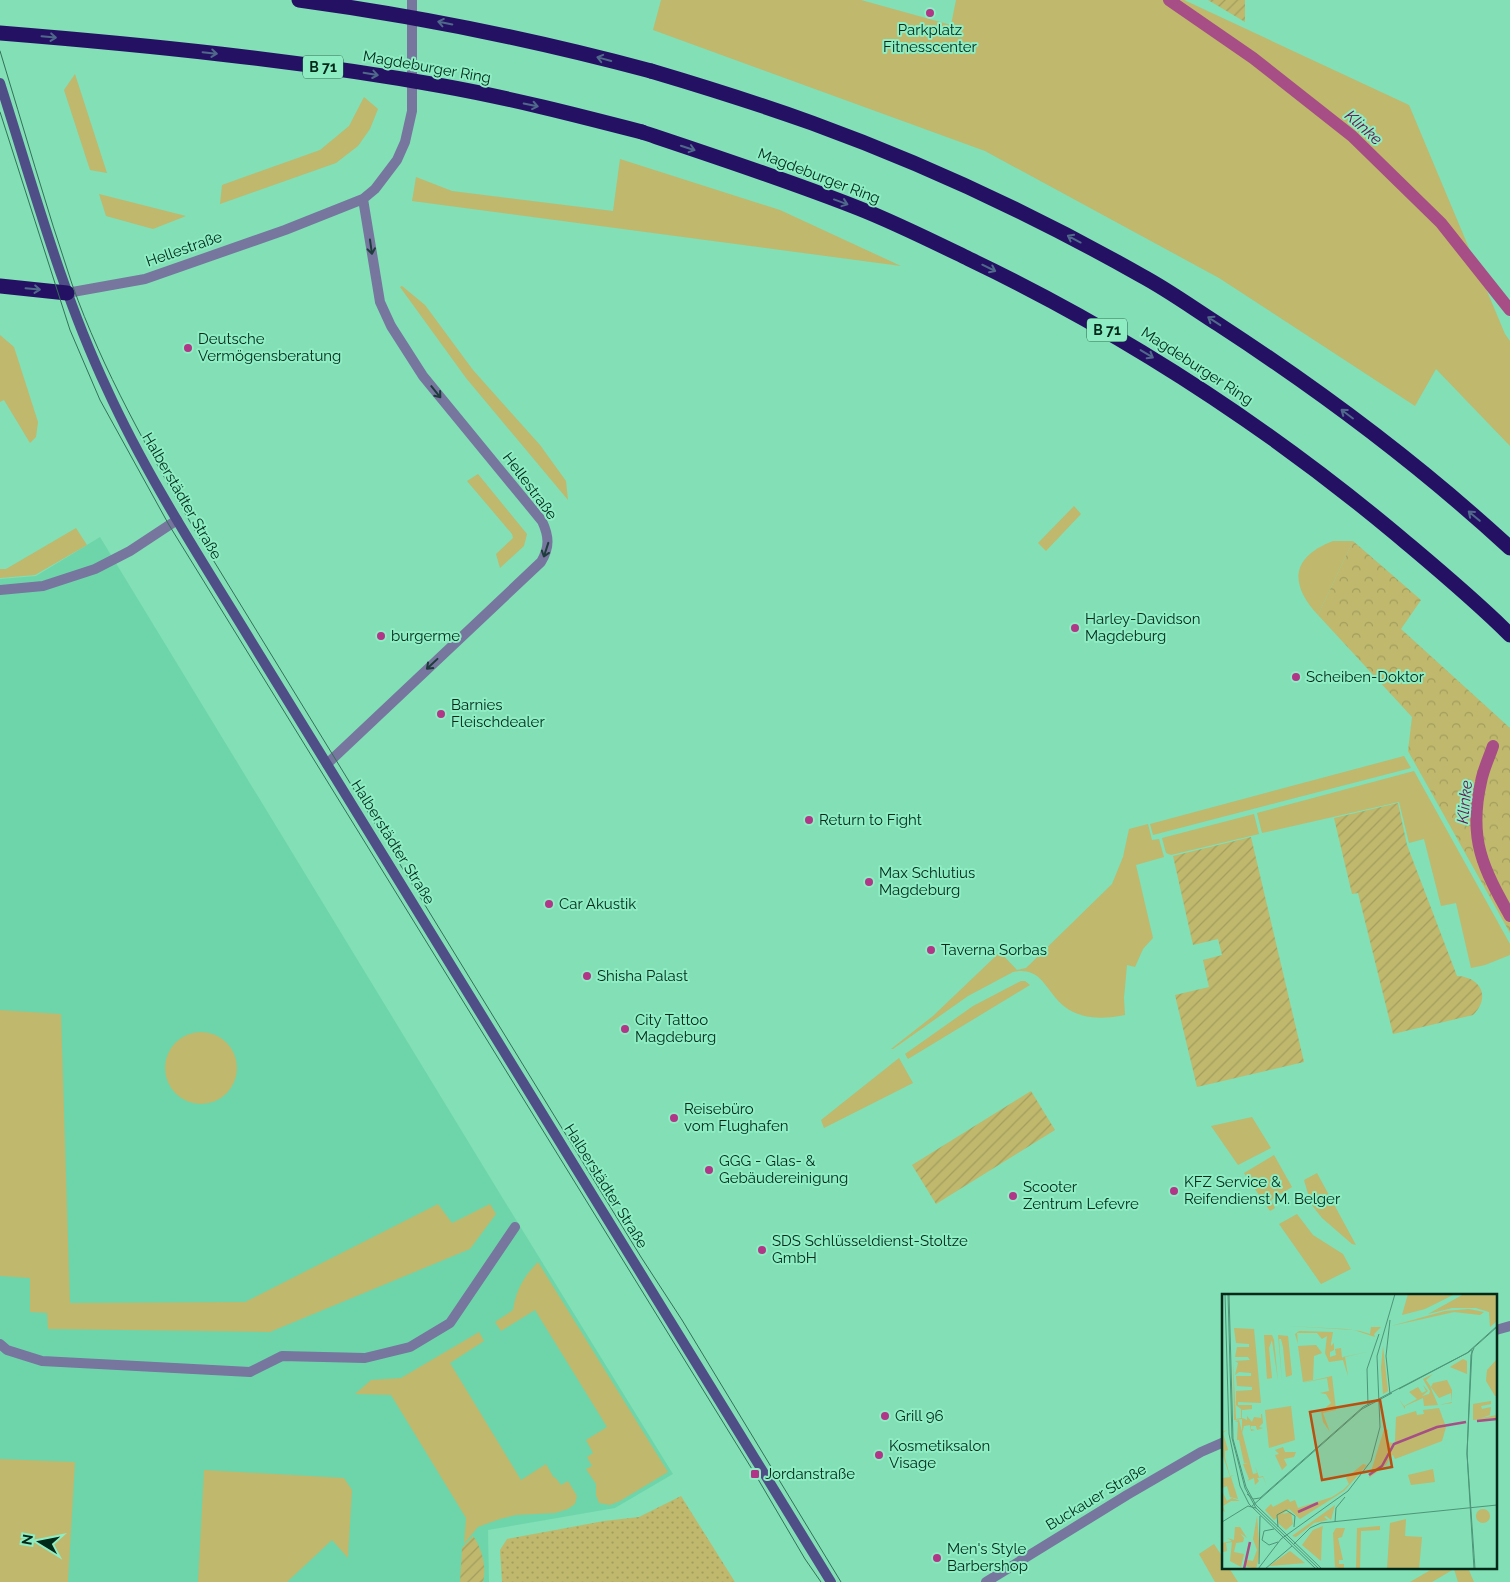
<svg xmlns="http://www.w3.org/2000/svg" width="1510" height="1582" font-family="Raleway,sans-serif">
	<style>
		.built { fill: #6ed5aa }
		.grass { fill: #bfb86d }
		.forest { fill: url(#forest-crowns) }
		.park { fill: url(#park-dots) }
		.garden { fill: url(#garden-furrows) }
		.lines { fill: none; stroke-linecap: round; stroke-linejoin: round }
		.stream { stroke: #a64e85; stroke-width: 12 }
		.lane { stroke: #76769e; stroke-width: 10 }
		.street { stroke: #76769e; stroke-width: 10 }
		.secondary { stroke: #504e86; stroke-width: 10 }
		.highway { stroke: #251164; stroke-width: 15 }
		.tram { stroke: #337158; stroke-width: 1 }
		.highway-bridge { stroke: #251164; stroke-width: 15 }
		.oneway { stroke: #4f698a }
		.oneway2 { stroke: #1e3c3b }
		.poi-dot { fill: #b13688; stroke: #8fedc3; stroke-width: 2 }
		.labels { text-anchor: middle; stroke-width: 4; stroke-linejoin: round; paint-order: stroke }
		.shield { fill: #8fedc3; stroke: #2b644d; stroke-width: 1 }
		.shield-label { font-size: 14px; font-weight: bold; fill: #00291a }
		.poi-label { font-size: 15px; fill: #00291a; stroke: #8fedc3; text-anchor: start }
		.street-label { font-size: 15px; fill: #00291a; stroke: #8fedc3 }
		.water-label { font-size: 16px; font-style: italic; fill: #66134c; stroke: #8fedc3 }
		.inset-river { fill: none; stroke: #a64e85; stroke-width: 2.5 }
		.inset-road { fill: none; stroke: #4e9678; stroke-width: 1 }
		.view { fill: #ba4f0f; fill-opacity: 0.15; stroke: #ba4f0f; stroke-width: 2.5 }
		.inset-edge { fill: none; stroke: #00291a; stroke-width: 2.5 }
	</style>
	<defs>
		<pattern id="forest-crowns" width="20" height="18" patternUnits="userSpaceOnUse" patternTransform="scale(1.25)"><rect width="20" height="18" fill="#bfb86d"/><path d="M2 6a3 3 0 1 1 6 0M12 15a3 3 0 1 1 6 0" fill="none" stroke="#a29e5e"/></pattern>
		<pattern id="park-dots" width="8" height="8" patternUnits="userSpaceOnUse" patternTransform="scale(1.25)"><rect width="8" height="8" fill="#bfb86d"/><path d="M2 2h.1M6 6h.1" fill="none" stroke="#a29e5e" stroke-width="1.8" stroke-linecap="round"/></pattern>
		<pattern id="garden-furrows" width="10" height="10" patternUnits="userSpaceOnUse" patternTransform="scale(1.25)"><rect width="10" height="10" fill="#bfb86d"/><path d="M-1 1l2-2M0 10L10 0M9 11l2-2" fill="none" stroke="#a29e5e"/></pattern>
	</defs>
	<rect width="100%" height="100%" fill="#82dfb6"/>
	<path class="built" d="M 100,537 L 505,1202 L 673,1474 L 615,1508 L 488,1530 L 489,1582 L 0,1582 L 0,579 L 36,576 Z"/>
	<path class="grass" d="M 661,0 L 861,0 L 951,25 L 956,0 L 1184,0 L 1409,105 L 1505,334 L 1510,341 L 1510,446 L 1436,369 L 1415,406 L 1219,278 L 985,151 L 653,30 Z
		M 75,74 L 107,173 L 90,170 L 64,90 Z
		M 364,97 L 378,109 L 370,129 L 358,146 L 336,163 L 220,204 L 222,185 L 320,150 L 349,126 Z
		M 620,159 L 780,210 L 901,266 L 412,201 L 416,177 L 452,191 L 613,211 Z
		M 99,194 L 186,216 L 153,229 L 106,216 Z
		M 402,286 L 425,305 L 473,370 L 540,445 L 566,481 L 568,500 L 466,378 L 400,287 Z
		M 0,335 L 14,347 L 38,422 L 36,437 L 30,443 L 4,400 L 0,402 Z
		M 478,474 L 527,534 L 524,546 L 500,568 L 496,554 L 513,538 L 512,534 L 467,481 Z
		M 1074,506 L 1081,514 L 1046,551 L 1038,543 Z
		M 76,528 L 87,545 L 35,575 L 0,578 L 0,569 L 6,569 Z
		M 1333,541 L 1353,541 L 1318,615 C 1289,584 1291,557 1333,541 Z
		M 1404,756 L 1411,768 L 1153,835 L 1150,824 Z
		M 1414,771 L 1510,944 L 1510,955 L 1485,965 L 1471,968 L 1456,903 L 1441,906 L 1424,839 L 1409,843 L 1399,802 L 1262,833 L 1257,813 Z
		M 1254,814 L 1259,834 L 1171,855 L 1166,853 L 1162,838 Z
		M 1148,824 L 1152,840 L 1159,839 L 1164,857 L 1136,865 L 1153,938 L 1143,949 L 1135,967 L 1127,965 L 1124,998 L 1125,1015 C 1105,1019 1082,1020 1065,1007 C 1045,992 1043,966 1013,972 L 968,996 L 893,1049 L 891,1049 L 933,1016 L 1000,952 L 1017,970 L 1026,968 L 1112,884 L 1123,857 L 1129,829 Z
		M 1021,981 L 1025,981 L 1030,985 L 908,1059 L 905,1054 L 973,1006 Z
		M 0,1010 L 61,1014 L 70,1303 L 245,1302 L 438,1204 L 452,1223 L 490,1204 L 496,1214 L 470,1249 L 270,1332 L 48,1329 L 47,1313 L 30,1312 L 30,1278 L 0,1276 Z
		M165 1068a36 36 0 1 1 72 0a36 36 0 1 1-72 0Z
		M 899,1058 L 913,1083 L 824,1128 L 821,1120 Z
		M 1252,1117 L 1271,1148 L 1238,1165 L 1211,1126 Z
		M 1274,1155 L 1292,1187 L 1271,1200 L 1275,1208 L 1270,1211 L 1244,1173 Z
		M 1317,1173 L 1356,1245 L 1352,1244 L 1322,1218 L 1311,1204 L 1304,1180 Z
		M 1297,1214 L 1313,1235 L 1343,1254 L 1351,1269 L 1321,1284 L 1279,1224 Z
		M 538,1262 L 668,1472 L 620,1501 L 610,1505 L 599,1503 L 596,1495 L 596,1484 L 586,1469 L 592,1466 L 587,1457 L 593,1453 L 586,1440 L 607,1427 L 535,1310 L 501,1331 L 495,1322 L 513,1310 C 516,1290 524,1276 538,1262 Z
		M 479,1332 L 484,1341 L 450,1363 L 521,1480 L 546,1464 L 554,1478 L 555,1477 L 561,1485 L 568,1481 L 577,1496 L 575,1504 L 568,1509 L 555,1513 L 516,1515 L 500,1519 L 478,1527 L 464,1544 L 466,1518 L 391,1395 L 355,1394 L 371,1380 L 401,1378 Z
		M 0,1459 L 75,1462 L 68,1582 L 0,1582 Z
		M 204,1470 L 344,1478 L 352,1490 L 348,1558 L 332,1540 L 287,1582 L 198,1582 Z
		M 1214,1544 L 1224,1559 L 1224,1568 L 1229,1568 L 1238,1582 L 1215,1582 L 1199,1554 Z
		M 1434,1568 L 1468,1568 L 1474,1582 L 1458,1582 L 1454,1569 L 1432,1582 L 1410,1582 Z"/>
	<path class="forest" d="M 1353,541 L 1421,600 L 1401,629 L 1510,728 L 1510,933 L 1408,751 L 1412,717 L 1318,615 Z"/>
	<path class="park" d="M 681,1496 L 735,1582 L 502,1582 L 500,1550 L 507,1539 L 604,1521 L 639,1517 Z"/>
	<path class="garden" d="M 1208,0 L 1245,0 L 1245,22 Z
		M 1398,803 L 1407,845 L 1457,976 C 1481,977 1491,997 1473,1015 L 1393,1034 L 1358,893 L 1352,894 L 1334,818 Z
		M 1251,837 L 1304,1062 L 1197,1087 L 1175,995 L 1209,987 L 1203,960 L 1222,955 L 1218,939 L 1193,945 L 1173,856 Z
		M 1031,1091 L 1055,1130 L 936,1204 L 912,1165 Z
		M 473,1536 C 482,1548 487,1567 483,1582 L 460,1582 L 462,1548 Z"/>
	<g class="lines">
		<path class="stream" d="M 1169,0 L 1253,58 L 1352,136 L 1441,223 L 1510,310
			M 1493,746 C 1489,758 1483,770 1481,782 C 1468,839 1483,868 1510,916"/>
		<path class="lane" d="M 0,590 L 43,586 L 95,569 L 130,551 L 177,520
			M 0,1344 L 7,1350 L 42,1361 L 250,1372 L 282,1356 L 365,1358 L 410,1347 L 450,1323 L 515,1227"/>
		<path class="street" d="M 67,293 L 145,279 L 285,230 L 363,199 L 375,189 L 397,160 L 405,142 L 412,111 L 412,0
			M 327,764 L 541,562 C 550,547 549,536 542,521 L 423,376 L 391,326 L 380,302 L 363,199
			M 1496,1330 L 1510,1326
			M 986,1582 L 1127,1495 L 1201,1452 L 1224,1442"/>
		<path class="secondary" d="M 0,83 C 33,186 61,291 107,389 C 147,477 201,559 251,641 L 831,1582"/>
		<path class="highway" d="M 651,71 C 705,87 759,104 812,123 C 925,164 1038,217 1142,276 C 1168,290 1193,308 1218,324 C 1321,391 1420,465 1510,548
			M 642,132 C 714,156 787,180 858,208 C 896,223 932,241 969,259 C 1124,333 1264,424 1396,534 C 1435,567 1474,599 1510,635
			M 0,286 L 67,293"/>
		<path class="tram" d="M 0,51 C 24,129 46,207 72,284 C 103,371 149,452 196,532 L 641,1257 L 682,1320 L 841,1582
			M 0,112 L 70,330 L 100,400 L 169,525 L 755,1474 L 805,1559 L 821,1582"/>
		<path class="highway-bridge" d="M 299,0 C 418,16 535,40 651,71
			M 0,33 C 148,45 296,60 443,86 C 510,98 576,115 642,132"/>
	</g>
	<defs><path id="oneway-shaft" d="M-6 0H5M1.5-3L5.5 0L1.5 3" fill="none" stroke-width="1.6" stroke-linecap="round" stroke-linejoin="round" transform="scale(1.25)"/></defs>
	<g class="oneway">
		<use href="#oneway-shaft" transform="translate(445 23) rotate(-169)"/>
		<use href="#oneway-shaft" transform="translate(49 37) rotate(5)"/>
		<use href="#oneway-shaft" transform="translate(210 53) rotate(6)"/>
		<use href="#oneway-shaft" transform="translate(604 59) rotate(-165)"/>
		<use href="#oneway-shaft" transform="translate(371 74) rotate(9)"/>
		<use href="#oneway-shaft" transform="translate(531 105) rotate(12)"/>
		<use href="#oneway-shaft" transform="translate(688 148) rotate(18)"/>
		<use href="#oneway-shaft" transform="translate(841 202) rotate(20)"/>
		<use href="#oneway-shaft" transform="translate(1074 239) rotate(-152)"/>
		<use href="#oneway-shaft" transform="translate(989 268) rotate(26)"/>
		<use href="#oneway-shaft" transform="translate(33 289) rotate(5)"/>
		<use href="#oneway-shaft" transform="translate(1214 321) rotate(-147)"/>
		<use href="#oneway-shaft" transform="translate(1147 354) rotate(31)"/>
		<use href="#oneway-shaft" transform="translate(1347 414) rotate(-143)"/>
		<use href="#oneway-shaft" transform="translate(1474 516) rotate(-140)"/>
	</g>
	<g class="oneway2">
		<use href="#oneway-shaft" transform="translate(371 247) rotate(82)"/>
		<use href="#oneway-shaft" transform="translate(436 392) rotate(51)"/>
		<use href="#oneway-shaft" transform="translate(546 550) rotate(108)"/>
		<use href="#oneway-shaft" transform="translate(432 664) rotate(137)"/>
	</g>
	<g class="poi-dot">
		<circle cx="930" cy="13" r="5"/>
		<circle cx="188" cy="348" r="5"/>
		<circle cx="1075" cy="628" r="5"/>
		<circle cx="381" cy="636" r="5"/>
		<circle cx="1296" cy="677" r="5"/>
		<circle cx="441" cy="714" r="5"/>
		<circle cx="809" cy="820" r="5"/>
		<circle cx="869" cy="882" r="5"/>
		<circle cx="549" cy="904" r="5"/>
		<circle cx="931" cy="950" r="5"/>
		<circle cx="587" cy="976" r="5"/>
		<circle cx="625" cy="1029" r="5"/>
		<circle cx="674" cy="1118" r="5"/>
		<circle cx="709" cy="1170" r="5"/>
		<circle cx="1174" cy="1191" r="5"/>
		<circle cx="1013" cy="1196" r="5"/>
		<circle cx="762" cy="1250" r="5"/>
		<circle cx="885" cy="1416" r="5"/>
		<circle cx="879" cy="1455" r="5"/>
		<rect x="750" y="1469" width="10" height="10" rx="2.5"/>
		<circle cx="937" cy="1558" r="5"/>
	</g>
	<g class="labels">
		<g class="shield">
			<rect x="303" y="55.5" width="40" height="23" rx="4"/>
			<rect x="1087" y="318.5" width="40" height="23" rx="4"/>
		</g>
		<g class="shield-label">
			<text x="323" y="72">B 71</text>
			<text x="1107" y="335">B 71</text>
		</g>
		<g class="poi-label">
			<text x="930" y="35" text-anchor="middle">Parkplatz<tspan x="930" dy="17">Fitnesscenter</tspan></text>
			<text x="198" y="344">Deutsche<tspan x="198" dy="17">Vermögensberatung</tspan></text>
			<text x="1085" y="624">Harley-Davidson<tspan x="1085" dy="17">Magdeburg</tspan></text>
			<text x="391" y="641">burgerme</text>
			<text x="1306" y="682">Scheiben-Doktor</text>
			<text x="451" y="710">Barnies<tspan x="451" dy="17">Fleischdealer</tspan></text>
			<text x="819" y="825">Return to Fight</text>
			<text x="879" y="878">Max Schlutius<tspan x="879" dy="17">Magdeburg</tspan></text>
			<text x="559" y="909">Car Akustik</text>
			<text x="941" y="955">Taverna Sorbas</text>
			<text x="597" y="981">Shisha Palast</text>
			<text x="635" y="1025">City Tattoo<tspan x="635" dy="17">Magdeburg</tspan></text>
			<text x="684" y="1114">Reisebüro<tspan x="684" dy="17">vom Flughafen</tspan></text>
			<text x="719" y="1166">GGG - Glas- &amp;<tspan x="719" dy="17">Gebäudereinigung</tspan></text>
			<text x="1184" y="1187">KFZ Service &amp;<tspan x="1184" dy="17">Reifendienst M. Belger</tspan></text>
			<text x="1023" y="1192">Scooter<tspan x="1023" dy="17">Zentrum Lefevre</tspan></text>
			<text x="772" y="1246">SDS Schlüsseldienst-Stoltze<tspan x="772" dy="17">GmbH</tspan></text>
			<text x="895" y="1421">Grill 96</text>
			<text x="889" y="1451">Kosmetiksalon<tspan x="889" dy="17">Visage</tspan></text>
			<text x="765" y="1479">Jordanstraße</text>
			<text x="947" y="1554">Men's Style<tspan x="947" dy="17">Barbershop</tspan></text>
		</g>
		<g class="street-label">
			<text transform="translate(427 67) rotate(10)" y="5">Magdeburger Ring</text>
			<text transform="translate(819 176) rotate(21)" y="5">Magdeburger Ring</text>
			<text transform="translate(184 249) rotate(-19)" y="5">Hellestraße</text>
			<text transform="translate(1197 366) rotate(33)" y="5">Magdeburger Ring</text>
			<text transform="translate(530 486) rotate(53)" y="5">Hellestraße</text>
			<text transform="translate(182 496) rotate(60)" y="5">Halberstädter Straße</text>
			<text transform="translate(393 842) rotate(58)" y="5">Halberstädter Straße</text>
			<text transform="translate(606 1186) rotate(58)" y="5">Halberstädter Straße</text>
			<text transform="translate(1096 1497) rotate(-31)" y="5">Buckauer Straße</text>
		</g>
		<g class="water-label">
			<text transform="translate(1364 127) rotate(42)" y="6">Klinke</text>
			<text transform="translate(1464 802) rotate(-84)" y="6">Klinke</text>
		</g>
	</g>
	<g transform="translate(1222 1294)">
		<rect width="275" height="275" fill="#82dfb6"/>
		<path d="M 247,15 L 262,18 L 258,21 L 232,18 L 169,32 L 223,17 ZM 67,32 L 124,35 L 138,37 L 148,40 L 149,33 L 159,33 L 152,40 L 153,43 L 132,36 ZM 12,34 L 32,35 L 39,109 L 16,108 L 16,111 L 30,111 L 30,115 L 20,116 L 20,125 L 12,126 L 11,67 L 14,125 L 19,124 L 19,115 L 14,111 L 14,97 L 30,96 L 30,93 L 15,92 L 14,82 L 29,82 L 29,79 L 17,78 L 13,81 L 16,69 L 13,67 L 28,66 L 26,63 L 13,63 L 15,53 L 27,53 L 27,50 L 14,49 ZM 77,37 L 111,38 L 109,49 L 109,52 L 112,49 L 112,56 L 108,58 L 108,63 L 114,61 L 113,55 L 119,54 L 120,64 L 121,63 L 145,58 L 123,63 L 126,82 L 121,66 L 107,68 L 103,59 L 105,42 L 100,45 L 95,39 L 75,39 L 76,50 L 73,40 ZM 42,41 L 50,41 L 52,46 L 56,87 L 50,46 L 47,54 L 50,84 L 45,85 ZM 56,41 L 66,42 L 70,81 L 64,83 L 61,53 L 59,45 L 57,45 L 60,87 ZM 161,52 L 166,97 L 161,100 L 159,74 ZM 211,80 L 204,86 L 209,93 L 211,89 L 225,86 L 230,96 L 230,109 L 217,111 L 230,108 L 229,99 L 217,104 L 208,92 L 216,111 L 202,112 L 201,104 L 183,112 L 183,115 L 177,105 L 182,112 L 195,105 L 187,98 L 196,93 L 200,99 L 204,97 L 201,91 L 206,97 L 200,102 L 207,100 L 208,97 L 201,85 ZM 110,82 L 114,116 L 101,119 L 108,138 L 101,128 L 99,118 L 109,109 L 104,100 L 98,99 L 107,97 L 105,84 L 80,89 ZM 269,107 L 269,110 L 259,112 L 260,115 L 269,113 L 268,121 L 259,124 L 275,121 L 275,124 L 251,126 L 251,110 ZM 17,126 L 31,180 L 35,179 L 33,172 L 37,183 L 41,182 L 45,193 L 41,183 L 35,184 L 37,187 L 33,191 L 32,184 L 25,187 L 27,185 L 21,170 L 26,169 L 22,169 L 17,146 L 15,146 L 16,128 L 13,127 ZM 162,135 L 166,136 L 165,148 L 171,149 L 165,170 L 147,184 ZM 211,175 L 213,188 L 189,191 L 186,181 ZM 113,211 L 109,226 L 104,222 L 102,223 L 106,226 L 92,229 L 74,243 L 70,242 ZM 69,218 L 71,230 L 64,236 L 56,229 L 56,221 ZM 35,222 L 38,259 L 34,275 L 23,272 L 21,275 L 27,248 L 25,266 L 31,267 L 35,256 L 31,245 ZM 13,233 L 18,233 L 25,244 L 18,239 L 22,244 L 21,248 L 14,249 L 12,258 L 22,260 L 19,273 L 8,267 L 10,248 L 4,249 L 5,257 L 1,258 L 0,253 L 0,249 L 10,247 L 5,244 L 12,246 ZM 68,257 L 83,269 L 47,272 Z" fill="#bfb86d"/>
		<path d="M 94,51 L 100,59 L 92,62 L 91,86 L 81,88 L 76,52 ZM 141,170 L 145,171 L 122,197 L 78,225 L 67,215 L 52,226 L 43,216 L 49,210 L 51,213 L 66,205 L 68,208 L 73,206 L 76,214 L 110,203 L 121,196 L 127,190 L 124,184 Z" fill="#bfb86d"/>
		<path d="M 242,0 L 275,0 L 275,27 L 268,33 L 267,18 L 254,14 L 230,14 L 206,20 ZM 241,65 L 245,67 L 245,80 L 228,73 ZM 275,65 L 275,102 L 273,102 L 264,87 L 265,76 ZM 69,112 L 73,146 L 47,154 L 43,116 ZM254 222a7 7 0 1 1 14 0a7 7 0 1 1-14 0ZM 101,232 L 100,237 L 99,267 L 80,251 L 91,236 Z" fill="#bfb86d"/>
		<path d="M 186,0 L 233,0 L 203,15 L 180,21 ZM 217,114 L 224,133 L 220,147 L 173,165 L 171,161 L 167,162 L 173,147 L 174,123 L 194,117 L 195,121 L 202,120 L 201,116 ZM 34,120 L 40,120 L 41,129 L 37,133 L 41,134 L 35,136 L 34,132 L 29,132 L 29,135 L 33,136 L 29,137 L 28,131 L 22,132 L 20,139 L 20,124 L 25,126 L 25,122 L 30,128 L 32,123 L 39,124 L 39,120 ZM 5,136 L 1,139 L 6,156 L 3,157 L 3,164 L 8,182 L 12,181 L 8,183 L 0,159 L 0,138 ZM 61,153 L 63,158 L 74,158 L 72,163 L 62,165 L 65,171 L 60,176 L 53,161 L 57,160 L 53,156 ZM 9,183 L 16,205 L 8,203 L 5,192 L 0,194 L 1,199 L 5,207 L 10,204 L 18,207 L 9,207 L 1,212 L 3,218 L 0,216 L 0,184 ZM 184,225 L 183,242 L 200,243 L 197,275 L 165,275 L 168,229 ZM 158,232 L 158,236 L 139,237 L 138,275 L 134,275 L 135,234 ZM 114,234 L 123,234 L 120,243 L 116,244 L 121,266 L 117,266 L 117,270 L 122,270 L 122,275 L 113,273 L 111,239 Z" fill="#bfb86d"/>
		<path class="inset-river" d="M 255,127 L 275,125M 147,181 L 160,172 L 172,150 L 215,133 L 244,128M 76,218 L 96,209M 22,275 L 28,248"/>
		<path class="inset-road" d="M 3,0 L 7,140 L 18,192 L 27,210 L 94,275M 6,0 L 10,144 L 23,194 L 34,214 L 97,275M 7,0 L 11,145 L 24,193 L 34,211 L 100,275M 252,54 L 249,61 L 245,160 L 252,275M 250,56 L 245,159 L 253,275M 177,95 L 247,58 L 275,33M 168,100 L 164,62 L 168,26M 146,111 L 145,75 L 157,40M 25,200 L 31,205 L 38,204 L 141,113 L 245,59 L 275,32M 29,213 L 140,115 L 170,99M 0,228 L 26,212 L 34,214M 113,228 L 114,214 L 123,203M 56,233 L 55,221 L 64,216 L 73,222 L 72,233M 52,235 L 42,237 L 40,246 L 47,251 L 56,248M 72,250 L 88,234 L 99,229 L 275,211M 37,270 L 38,222M 36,275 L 59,245 L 126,197 L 149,167 L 158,133 L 155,62 L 173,0M 43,275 L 70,252"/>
		<path class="view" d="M 158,106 L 170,173 L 100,186 L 88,118 Z"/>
		<rect width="275" height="275" class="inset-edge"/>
	</g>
	<g transform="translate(40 1542) rotate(280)" stroke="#8fedc3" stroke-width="4" paint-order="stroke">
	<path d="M0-4L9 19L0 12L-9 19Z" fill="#00291a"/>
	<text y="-8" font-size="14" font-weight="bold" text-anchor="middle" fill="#00291a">N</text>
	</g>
</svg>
